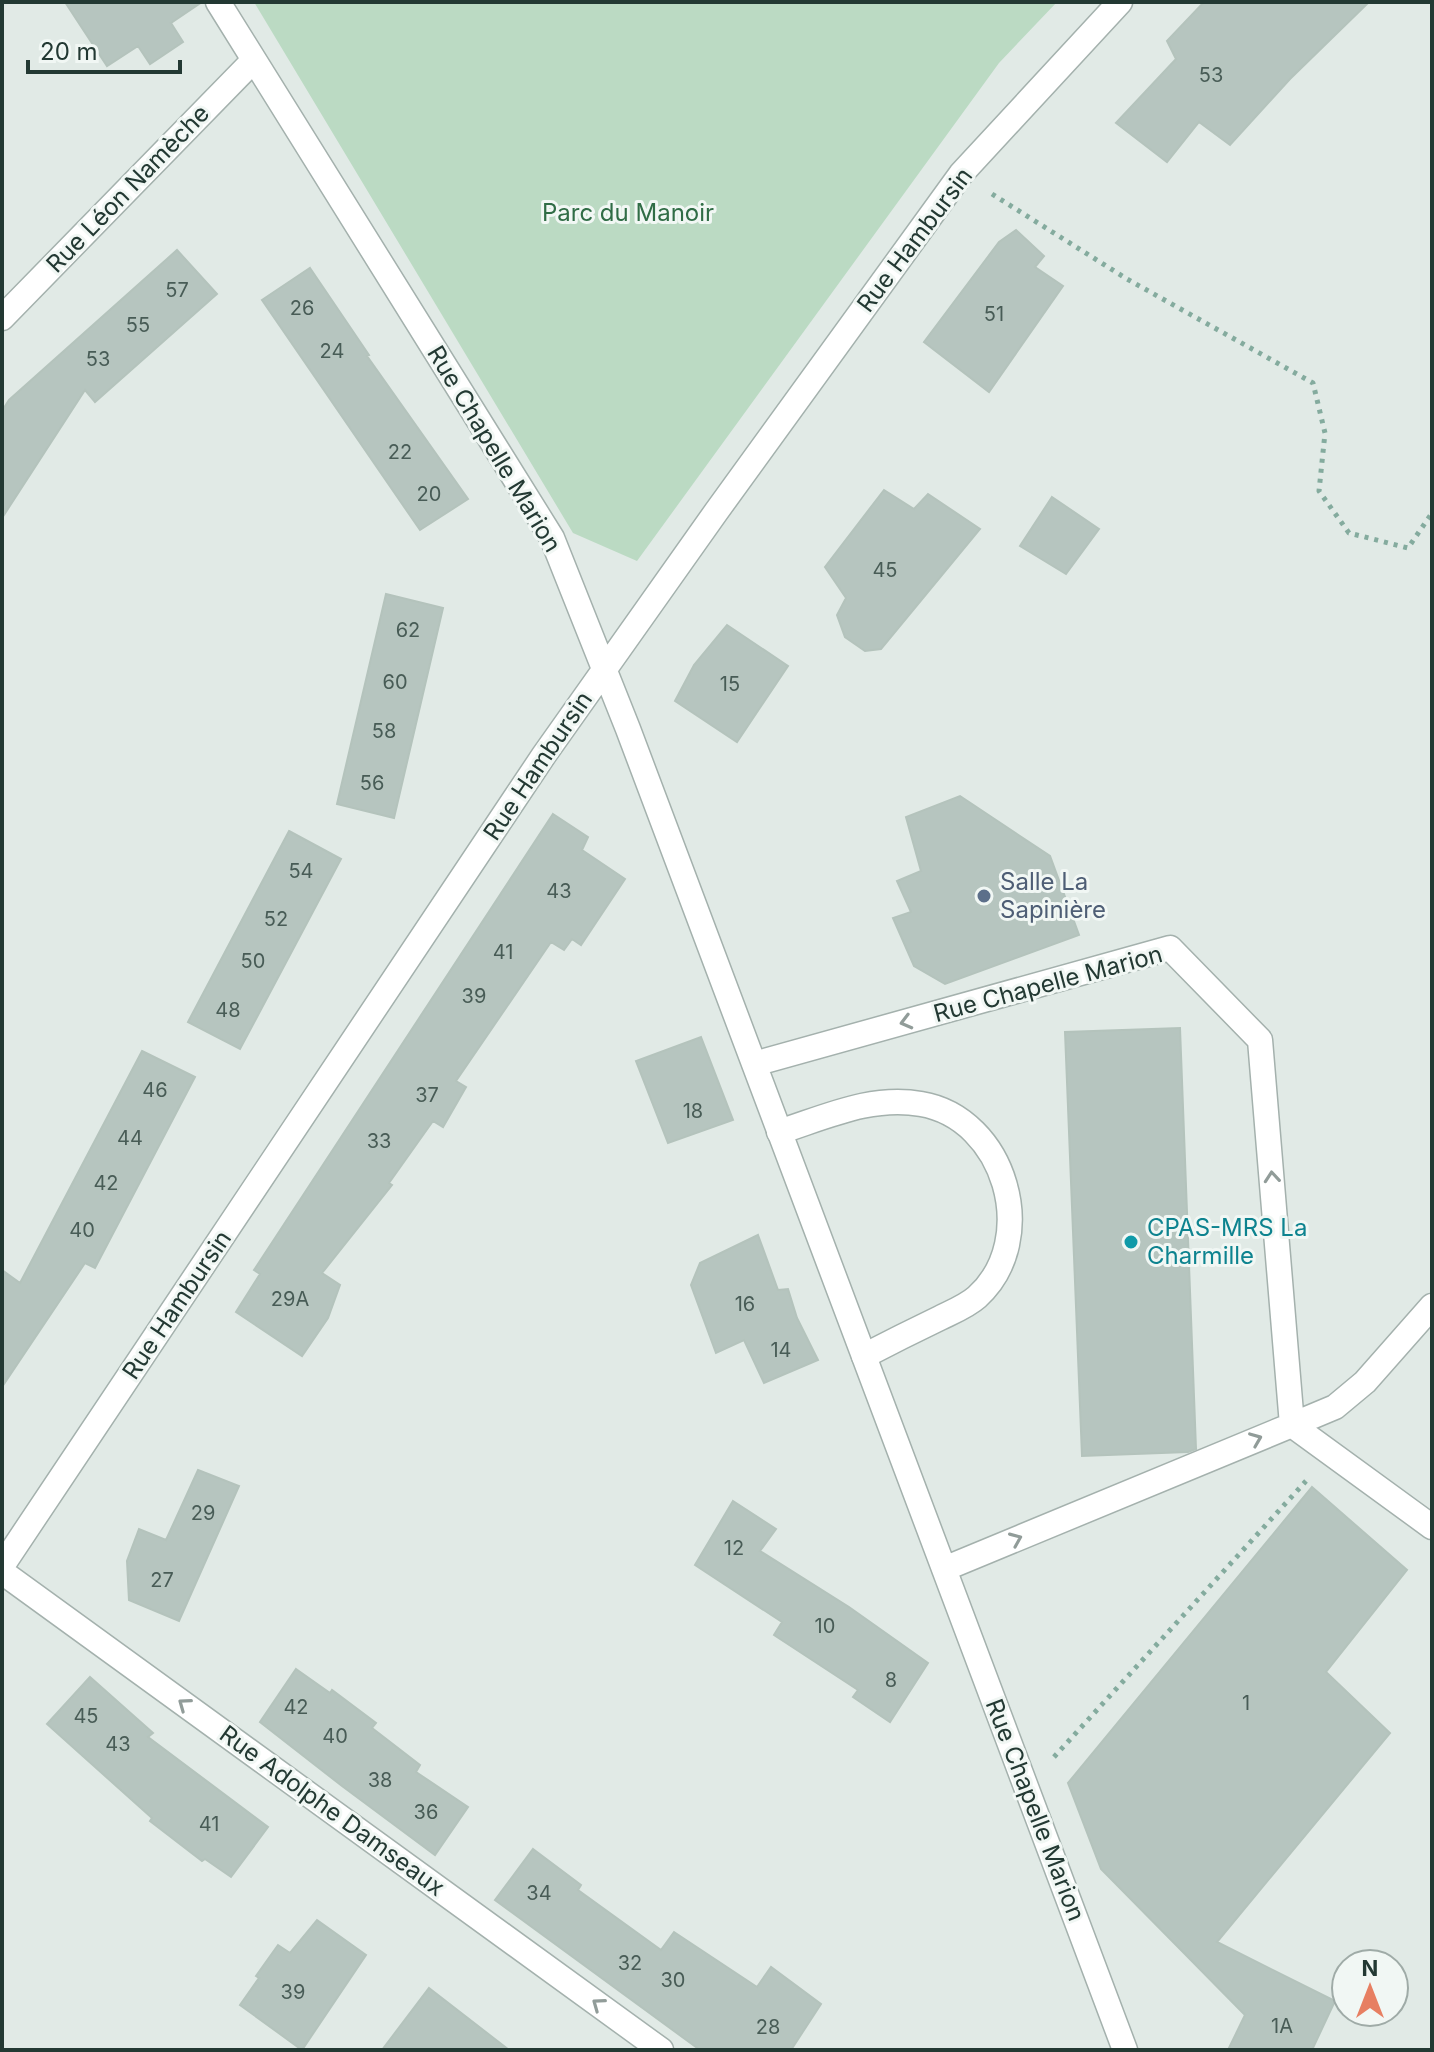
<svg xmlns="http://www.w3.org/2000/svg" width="1434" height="2052" font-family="Inter,sans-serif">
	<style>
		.park { fill: #bbdac3 }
		.building { fill: #b6c5bf; stroke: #b4c3bc; stroke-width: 2 }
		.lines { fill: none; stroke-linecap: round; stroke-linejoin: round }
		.service-casing { stroke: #a4b1ad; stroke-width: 27 }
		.minor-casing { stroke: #a4b1ad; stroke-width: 27 }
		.path { stroke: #84ab9e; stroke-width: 5; stroke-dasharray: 4 6; stroke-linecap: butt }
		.service { stroke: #fff; stroke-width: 24 }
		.minor { stroke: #fff; stroke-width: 24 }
		.oneway { stroke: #919c99 }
		.service-dot { fill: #5c6f8a; stroke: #f1f7f4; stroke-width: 3 }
		.culture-dot { fill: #0f9aa8; stroke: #f1f7f4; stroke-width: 3 }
		.labels { text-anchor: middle; stroke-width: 6; stroke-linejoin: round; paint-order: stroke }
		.number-label { font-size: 20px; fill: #485c56 }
		.street-label { font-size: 24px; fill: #233933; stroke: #f1f7f4 }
		.park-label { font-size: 24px; fill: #306d46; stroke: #f1f7f4 }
		.service-label { font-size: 24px; fill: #4e5e75; stroke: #f1f7f4; text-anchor: start }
		.culture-label { font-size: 24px; fill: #0d838f; stroke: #f1f7f4; text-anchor: start }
	</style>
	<rect width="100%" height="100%" fill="#e1eae6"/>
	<path class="park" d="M 254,2 L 1057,2 L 999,63 L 637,561 L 573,533 Z"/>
	<path class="building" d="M 65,2 L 202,2 L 171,23 L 183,42 L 150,64 L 138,46 L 107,66 Z
		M 1204,2 L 1369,2 L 1290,79 L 1230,145 L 1199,122 L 1167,162 L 1116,123 L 1176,59 L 1167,41 Z
		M 1016,230 L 1044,256 L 1035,267 L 1063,286 L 989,392 L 924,342 L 999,242 Z
		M 177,250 L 217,294 L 95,402 L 85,390 L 2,518 L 2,411 L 9,400 Z
		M 310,268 L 369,355 L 367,356 L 468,499 L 420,530 L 262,300 Z
		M 884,490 L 914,509 L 928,494 L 980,529 L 881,649 L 865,651 L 845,637 L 837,615 L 846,598 L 825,567 Z
		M 1052,497 L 1099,529 L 1066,574 L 1020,546 Z
		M 386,594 L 443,608 L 394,818 L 337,804 Z
		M 727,625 L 788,666 L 737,742 L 675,701 L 694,665 Z
		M 960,796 L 1050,856 L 1079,935 L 945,984 L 914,966 L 893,918 L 911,912 L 897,881 L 921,871 L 906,817 Z
		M 553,814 L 588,837 L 582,850 L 625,879 L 581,945 L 572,939 L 564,950 L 551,942 L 456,1081 L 466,1087 L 443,1127 L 433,1121 L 389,1183 L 392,1185 L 322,1273 L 340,1285 L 328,1318 L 302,1356 L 236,1312 L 260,1274 L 254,1270 Z
		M 289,831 L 341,859 L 240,1049 L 188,1022 Z
		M 1180,1028 L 1196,1449 L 1188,1452 L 1082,1456 L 1065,1032 Z
		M 701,1037 L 733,1120 L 668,1143 L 636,1061 Z
		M 142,1051 L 195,1077 L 95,1268 L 85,1263 L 2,1387 L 2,1270 L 20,1283 Z
		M 758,1235 L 778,1290 L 788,1289 L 797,1318 L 818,1360 L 764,1383 L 744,1340 L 716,1353 L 691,1285 L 700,1263 Z
		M 198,1470 L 239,1486 L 179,1621 L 129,1600 L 127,1561 L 139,1529 L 166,1540 Z
		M 1312,1487 L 1407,1570 L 1326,1672 L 1390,1733 L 1217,1942 L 1335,2001 L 1312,2050 L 1228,2050 L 1245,2015 L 1101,1869 L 1068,1783 Z
		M 733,1501 L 776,1529 L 760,1551 L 849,1607 L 928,1663 L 890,1722 L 853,1697 L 858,1690 L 774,1635 L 782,1622 L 695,1565 Z
		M 296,1669 L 330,1693 L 332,1690 L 376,1723 L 372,1728 L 420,1765 L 416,1772 L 468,1807 L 435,1855 L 342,1786 L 260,1722 Z
		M 90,1677 L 153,1733 L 148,1737 L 268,1827 L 231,1877 L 205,1859 L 202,1861 L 150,1821 L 152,1818 L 47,1724 Z
		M 533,1849 L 581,1885 L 578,1890 L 661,1950 L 674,1932 L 757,1987 L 771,1967 L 821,2004 L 791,2050 L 700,2050 L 495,1900 Z
		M 317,1920 L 366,1955 L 302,2050 L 240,2005 L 259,1978 L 256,1976 L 278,1945 L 290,1953 Z
		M 429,1988 L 509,2050 L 382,2050 Z"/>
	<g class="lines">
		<g class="service-casing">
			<path id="service" d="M 779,1132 C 826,1117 872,1095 921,1104 C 1005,1118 1041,1239 977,1297 C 967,1306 952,1312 940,1318 C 915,1330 889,1343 864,1356"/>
		</g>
		<g class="minor-casing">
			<path id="minor" d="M 218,2 L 552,538 L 628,729 L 1125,2050
				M 2,318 L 253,61
				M 754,1064 L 1170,948 L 1260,1040 L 1292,1425 L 944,1569
				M 1292,1425 L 1335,1407 L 1365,1382 L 1432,1306
				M 1292,1425 L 1432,1527
				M 2,1566 L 544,755 L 716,512 L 961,174 L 1120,2
				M 2,1572 L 661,2050"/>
		</g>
		<path class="path" d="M 992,194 L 1127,279 L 1313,383 L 1325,433 L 1319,491 L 1349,533 L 1408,548 L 1432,513
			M 1054,1757 L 1306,1481"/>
		<use href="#service" class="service"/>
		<use href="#minor" class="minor"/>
	</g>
	<defs><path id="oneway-chevron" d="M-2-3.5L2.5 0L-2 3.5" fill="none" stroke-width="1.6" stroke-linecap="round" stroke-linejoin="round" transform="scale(2)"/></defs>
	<g class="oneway">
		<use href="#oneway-chevron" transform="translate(906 1022) rotate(165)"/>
		<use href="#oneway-chevron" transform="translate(1272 1177) rotate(-95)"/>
		<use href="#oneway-chevron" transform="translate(1256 1439) rotate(-22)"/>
		<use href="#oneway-chevron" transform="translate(1016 1539) rotate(-23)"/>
		<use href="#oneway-chevron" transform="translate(184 1704) rotate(-144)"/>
		<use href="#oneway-chevron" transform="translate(598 2004) rotate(-144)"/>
	</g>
	<circle class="service-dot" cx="984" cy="896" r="8"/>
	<circle class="culture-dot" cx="1131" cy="1242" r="8"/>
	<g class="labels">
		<g class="number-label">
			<text x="1211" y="82">53</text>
			<text x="177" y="297">57</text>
			<text x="302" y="315">26</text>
			<text x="994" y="321">51</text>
			<text x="138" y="332">55</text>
			<text x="332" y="358">24</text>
			<text x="98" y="366">53</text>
			<text x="400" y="459">22</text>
			<text x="429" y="501">20</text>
			<text x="885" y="577">45</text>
			<text x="408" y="637">62</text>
			<text x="395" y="689">60</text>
			<text x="730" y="691">15</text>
			<text x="384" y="738">58</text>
			<text x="372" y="790">56</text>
			<text x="301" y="878">54</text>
			<text x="559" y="898">43</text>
			<text x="276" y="926">52</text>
			<text x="503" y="959">41</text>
			<text x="253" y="968">50</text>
			<text x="474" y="1003">39</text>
			<text x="228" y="1017">48</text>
			<text x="155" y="1097">46</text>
			<text x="427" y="1102">37</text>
			<text x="693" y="1118">18</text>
			<text x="130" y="1145">44</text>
			<text x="379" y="1148">33</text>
			<text x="106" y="1190">42</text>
			<text x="82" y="1237">40</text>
			<text x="290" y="1306">29A</text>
			<text x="745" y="1311">16</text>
			<text x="781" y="1357">14</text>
			<text x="203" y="1520">29</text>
			<text x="734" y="1555">12</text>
			<text x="162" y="1587">27</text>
			<text x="825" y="1633">10</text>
			<text x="891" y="1687">8</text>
			<text x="1246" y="1710">1</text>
			<text x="296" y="1714">42</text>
			<text x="86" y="1723">45</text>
			<text x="335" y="1743">40</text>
			<text x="118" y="1751">43</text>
			<text x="380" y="1787">38</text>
			<text x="426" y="1819">36</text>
			<text x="209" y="1831">41</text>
			<text x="539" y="1900">34</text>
			<text x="630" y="1970">32</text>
			<text x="673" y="1987">30</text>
			<text x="293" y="1999">39</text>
			<text x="1282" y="2033">1A</text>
			<text x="768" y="2034">28</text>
		</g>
		<g class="street-label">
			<text transform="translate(128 189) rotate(-46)" y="8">Rue Léon Namèche</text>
			<text transform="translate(915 240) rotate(-53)" y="8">Rue Hambursin</text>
			<text transform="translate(494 449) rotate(59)" y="8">Rue Chapelle Marion</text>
			<text transform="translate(538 766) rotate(-56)" y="8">Rue Hambursin</text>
			<text transform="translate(1048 984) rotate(-15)" y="8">Rue Chapelle Marion</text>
			<text transform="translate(177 1305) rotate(-56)" y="8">Rue Hambursin</text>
			<text transform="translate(1035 1810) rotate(69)" y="8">Rue Chapelle Marion</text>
			<text transform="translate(332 1811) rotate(36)" y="8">Rue Adolphe Damseaux</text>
		</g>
		<g class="park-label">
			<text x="628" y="221">Parc du Manoir</text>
		</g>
		<g class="service-label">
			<text x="1000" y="890">Salle La<tspan x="1000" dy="28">Sapinière</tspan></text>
		</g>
		<g class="culture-label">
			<text x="1147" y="1236">CPAS-MRS La<tspan x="1147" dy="28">Charmille</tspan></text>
		</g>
	</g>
	<rect width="1434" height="2052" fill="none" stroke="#233933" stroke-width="8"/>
	<g transform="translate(1370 1988)"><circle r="38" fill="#f1f7f4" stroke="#9faba7" stroke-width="2"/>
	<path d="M0-6L14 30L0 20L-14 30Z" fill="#e77f62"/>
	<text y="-12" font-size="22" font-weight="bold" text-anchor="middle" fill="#233933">N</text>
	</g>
	<path d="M28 60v12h152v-12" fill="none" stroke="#233933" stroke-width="4"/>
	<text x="40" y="60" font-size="24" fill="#233933" stroke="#f1f7f4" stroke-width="6" paint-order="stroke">20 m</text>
</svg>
